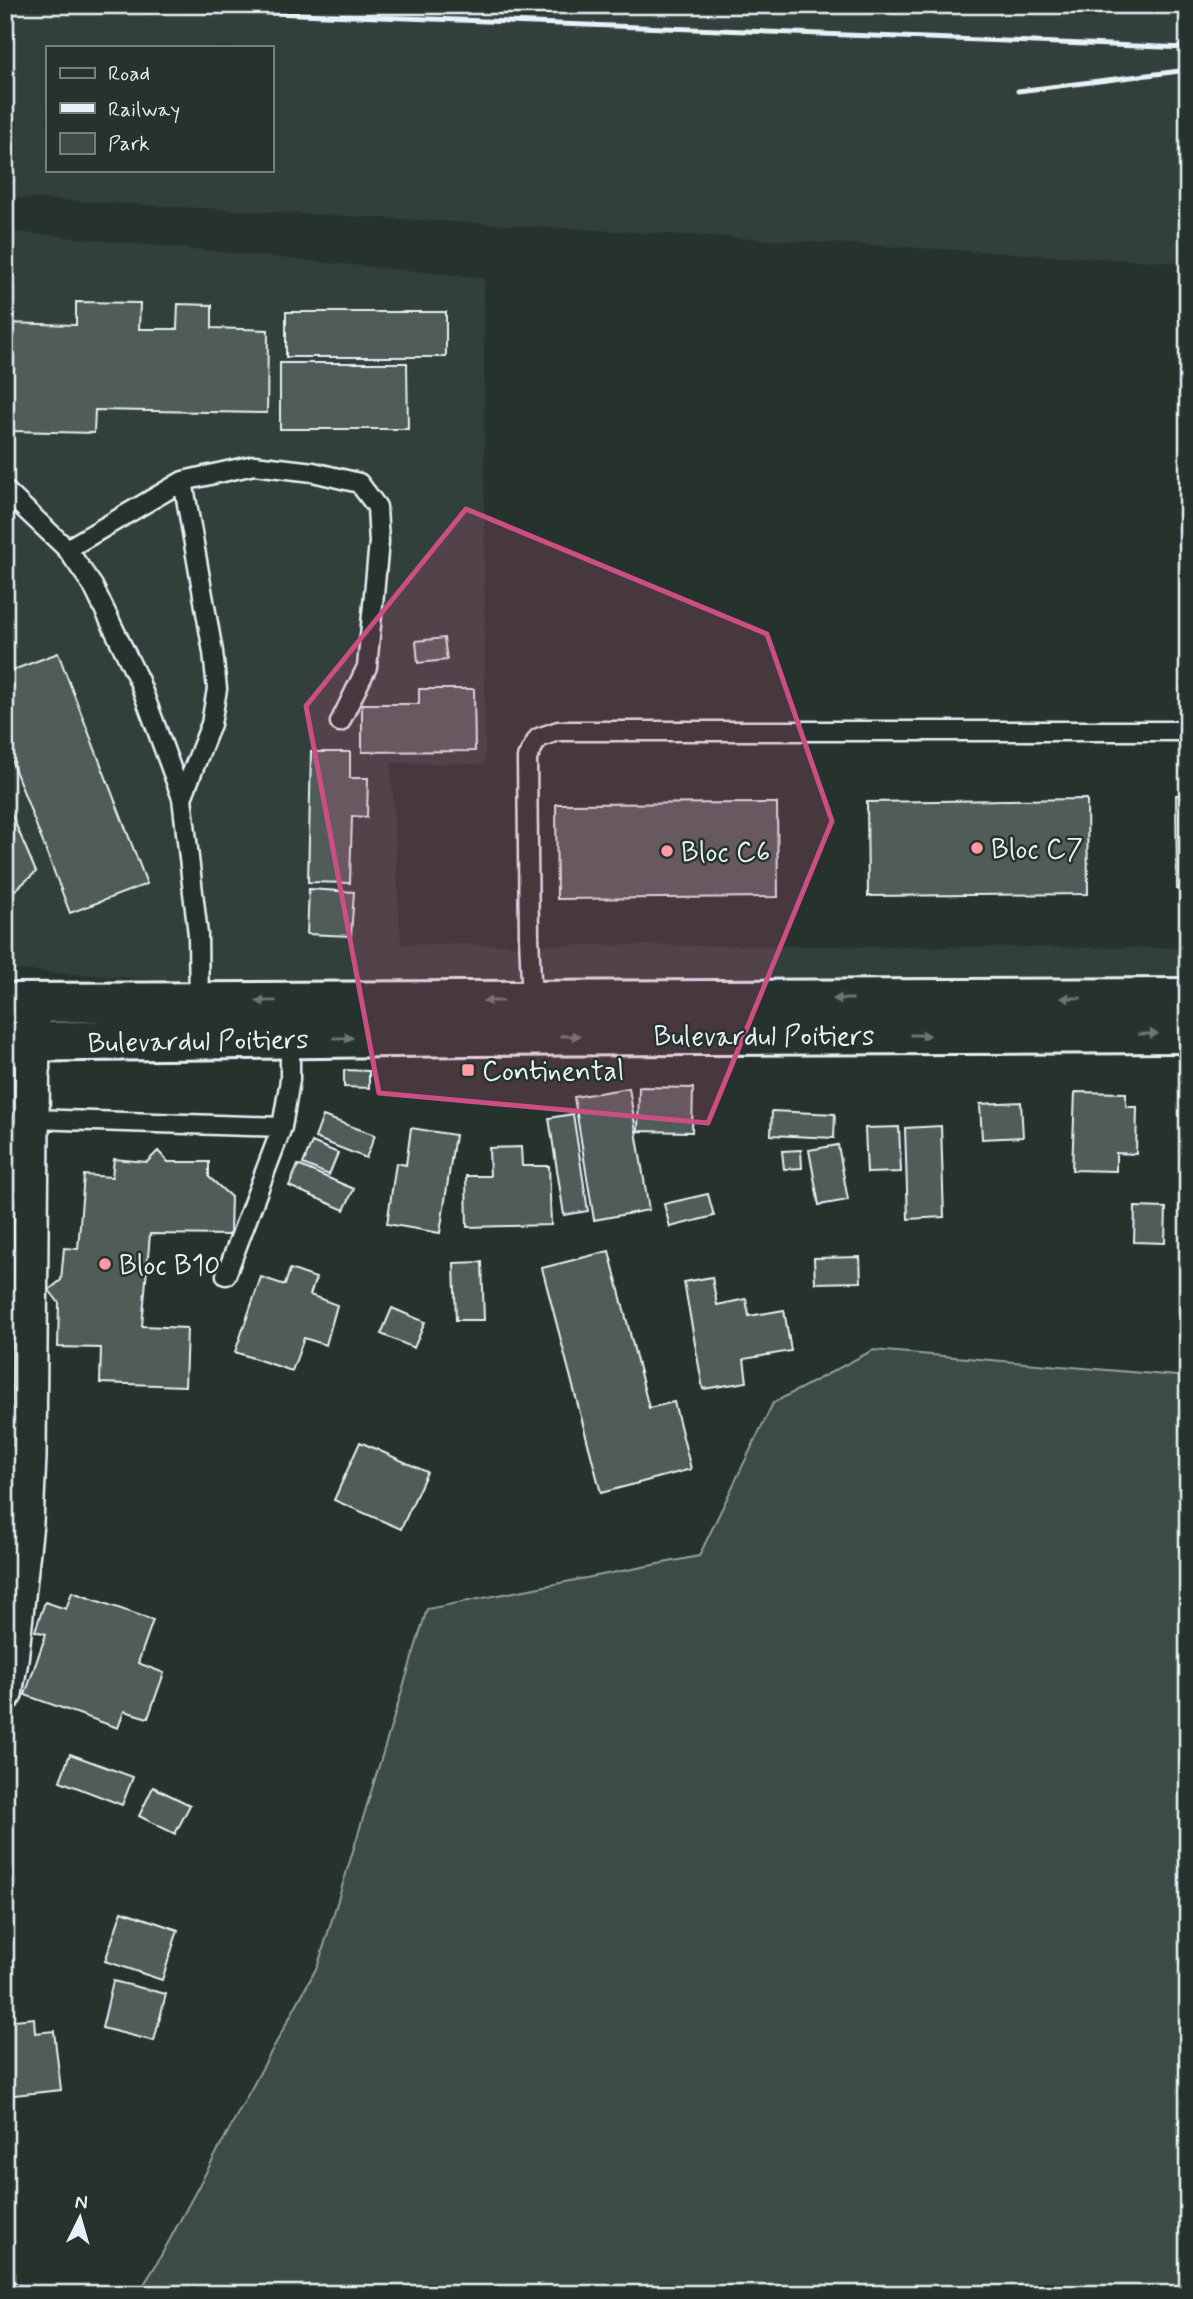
<svg xmlns="http://www.w3.org/2000/svg" width="1193" height="2299" font-family="Mynerve,sans-serif">
	<style>
		.built { fill: #333f3a; fill-rule: evenodd }
		.green { fill: #3e4b47; stroke: #939ea0; stroke-width: 2 }
		.building { fill: #505c59; stroke: #e8f1f8; stroke-width: 2 }
		.lines { fill: none; stroke-linecap: round; stroke-linejoin: round }
		.lane-casing { stroke: #e8f1f8; stroke-width: 23 }
		.street-casing { stroke: #e8f1f8; stroke-width: 38 }
		.secondary-casing { stroke: #e8f1f8; stroke-width: 44 }
		.lane { stroke: #26332d; stroke-width: 18 }
		.street { stroke: #26332d; stroke-width: 33 }
		.secondary { stroke: #26332d; stroke-width: 38 }
		.rail { stroke: #e8f1f8; stroke-width: 5 }
		.oneway { fill: #6a7674 }
		.marked { fill: #cc4e82; fill-opacity: 0.2; stroke: #cc4e82; stroke-width: 5; stroke-linejoin: round }
		.poi-dot { fill: #ff9aa2; stroke: #26332d; stroke-width: 2.5 }
		.labels { text-anchor: middle; stroke-width: 5; stroke-linejoin: round; paint-order: stroke }
		.poi-label { font-size: 28px; fill: #e8f1f8; stroke: #26332d; text-anchor: start }
		.street-label { font-size: 28px; fill: #e8f1f8; stroke: #26332d }
	</style>
	<rect width="100%" height="100%" fill="#26332d"/>
	<filter id="ink" filterUnits="userSpaceOnUse"><feTurbulence type="fractalNoise" baseFrequency=".0143" numOctaves="2"/><feDisplacementMap in="SourceGraphic" scale="14" xChannelSelector="R" yChannelSelector="G"/><feConvolveMatrix kernelMatrix="1 2 1 2 8 2 1 2 1" color-interpolation-filters="sRGB"/></filter>
	<g filter="url(#ink)">
		<path class="built" d="M 5,5 L 1188,5 L 1188,263 L 5,197 ZM 47,47 L 271,47 L 271,170 L 47,170 Z
			M 5,231 L 484,278 L 485,764 L 391,763 L 401,944 L 1188,948 L 1188,1053 L 5,969 Z"/>
		<path class="green" d="M 873,1350 L 1188,1377 L 1188,2294 L 138,2294 L 156,2265 L 318,1965 L 427,1609 L 699,1556 L 773,1403 Z"/>
		<path class="building" d="M 76,302 L 140,303 L 139,329 L 177,329 L 178,304 L 212,305 L 212,328 L 268,330 L 267,413 L 95,410 L 94,433 L 12,431 L 12,416 L 5,416 L 5,323 L 76,325 Z
			M 286,312 L 446,312 L 446,357 L 286,357 Z
			M 280,363 L 407,363 L 408,429 L 280,429 Z
			M 444,638 L 447,660 L 418,663 L 416,641 Z
			M 58,653 L 147,884 L 70,913 L 5,744 L 5,673 Z
			M 419,689 L 474,689 L 475,751 L 362,752 L 362,704 L 419,704 Z
			M 311,752 L 350,752 L 350,778 L 368,778 L 367,817 L 352,816 L 350,883 L 308,882 Z
			M 1176,795 L 1188,795 L 1188,889 L 1177,889 Z
			M 5,799 L 36,872 L 5,899 Z
			M 1087,799 L 1088,894 L 868,896 L 867,802 Z
			M 777,803 L 778,897 L 557,899 L 556,804 Z
			M 309,889 L 354,892 L 351,936 L 307,934 Z
			M 344,1070 L 369,1071 L 369,1088 L 344,1087 Z
			M 639,1087 L 693,1088 L 692,1132 L 638,1131 Z
			M 629,1088 L 649,1210 L 594,1220 L 574,1097 Z
			M 1075,1092 L 1126,1093 L 1126,1107 L 1137,1107 L 1136,1154 L 1116,1153 L 1116,1171 L 1072,1170 Z
			M 1021,1102 L 1023,1137 L 982,1139 L 980,1104 Z
			M 772,1111 L 835,1114 L 834,1138 L 771,1135 Z
			M 573,1114 L 588,1211 L 564,1215 L 549,1118 Z
			M 323,1116 L 375,1135 L 366,1158 L 315,1138 Z
			M 941,1126 L 944,1217 L 908,1219 L 905,1128 Z
			M 899,1127 L 901,1172 L 867,1173 L 865,1128 Z
			M 411,1128 L 455,1135 L 440,1233 L 387,1224 L 396,1163 L 406,1165 Z
			M 312,1142 L 338,1153 L 329,1175 L 303,1164 Z
			M 838,1145 L 848,1200 L 819,1205 L 809,1150 Z
			M 521,1147 L 522,1166 L 549,1166 L 551,1225 L 467,1227 L 466,1176 L 490,1176 L 489,1148 Z
			M 801,1150 L 802,1168 L 784,1169 L 782,1151 Z
			M 158,1151 L 168,1162 L 209,1162 L 209,1177 L 231,1197 L 230,1235 L 150,1234 L 142,1326 L 187,1328 L 185,1386 L 100,1383 L 101,1348 L 58,1347 L 59,1303 L 49,1290 L 61,1280 L 64,1248 L 78,1249 L 84,1175 L 112,1177 L 114,1159 L 147,1162 Z
			M 298,1165 L 354,1189 L 344,1210 L 289,1186 Z
			M 708,1194 L 714,1216 L 670,1227 L 664,1204 Z
			M 1135,1207 L 1166,1208 L 1165,1243 L 1134,1242 Z
			M 609,1251 L 649,1408 L 674,1402 L 691,1469 L 601,1493 L 542,1268 Z
			M 860,1257 L 861,1282 L 815,1283 L 814,1258 Z
			M 482,1262 L 484,1320 L 456,1320 L 454,1263 Z
			M 290,1269 L 316,1278 L 310,1295 L 337,1305 L 326,1345 L 304,1338 L 292,1371 L 235,1352 L 261,1277 L 285,1285 Z
			M 712,1277 L 717,1305 L 746,1299 L 749,1316 L 784,1310 L 791,1351 L 744,1359 L 747,1382 L 703,1389 L 684,1282 Z
			M 392,1308 L 425,1322 L 414,1348 L 381,1334 Z
			M 360,1442 L 427,1472 L 401,1529 L 334,1500 Z
			M 72,1592 L 153,1620 L 138,1663 L 164,1673 L 148,1718 L 124,1711 L 118,1728 L 25,1695 L 46,1634 L 35,1631 L 45,1602 L 66,1609 Z
			M 70,1754 L 133,1777 L 122,1805 L 60,1781 Z
			M 153,1787 L 190,1805 L 175,1834 L 139,1816 Z
			M 122,1911 L 178,1930 L 162,1980 L 105,1961 Z
			M 113,1981 L 166,1994 L 154,2041 L 102,2028 Z
			M 34,2018 L 35,2033 L 54,2031 L 61,2090 L 5,2096 L 5,2021 Z
			M 11,2280 L 35,2294 L 5,2294 Z"/>
		<g class="lines">
			<g class="lane-casing">
				<path id="lane" d="M 5,490 L 67,549 L 93,586 L 139,681 L 182,798 L 198,935 L 199,1007
					M 67,549 L 183,481 L 254,465 L 313,472 L 359,483 L 377,507 L 379,542 L 367,667 L 340,722
					M 182,798 L 211,724 L 217,689 L 213,652 L 183,481
					M 532,1001 L 529,937 L 527,758 L 538,738 L 558,731 L 1188,731
					M 32,1119 L 282,1127
					M 226,1275 L 282,1127 L 290,1080 L 290,1039
					M 5,1456 L 29,1456"/>
			</g>
			<g class="street-casing">
				<path id="street" d="M 5,1661 L 11,1660 L 26,1523 L 29,1456 L 33,1015
					M 5,1694 L 11,1660"/>
			</g>
			<g class="secondary-casing">
				<path id="secondary" d="M 5,1003 L 1188,998
					M 5,1042 L 469,1036 L 1188,1033"/>
			</g>
			<use href="#lane" class="lane"/>
			<use href="#street" class="street"/>
			<use href="#secondary" class="secondary"/>
			<path class="rail" d="M 65,5 L 1188,48
				M 1018,91 L 1188,70"/>
		</g>
		<defs><path id="oneway-solid" d="M-6-.8H1V-3.2L6.5 0L1 3.2V.8H-6Z" transform="scale(1.75)"/></defs>
		<g class="oneway">
			<use href="#oneway-solid" transform="translate(1071 998) rotate(180)"/>
			<use href="#oneway-solid" transform="translate(843 999) rotate(180)"/>
			<use href="#oneway-solid" transform="translate(266 1001) rotate(179)"/>
			<use href="#oneway-solid" transform="translate(493 1001) rotate(180)"/>
			<use href="#oneway-solid" transform="translate(1148 1034)"/>
			<use href="#oneway-solid" transform="translate(920 1035)"/>
			<use href="#oneway-solid" transform="translate(570 1036)"/>
			<use href="#oneway-solid" transform="translate(343 1038) rotate(-1)"/>
		</g>
	</g>
	<path class="marked" d="M 466,509 L 767,634 L 832,821 L 708,1123 L 379,1093 L 306,706 Z"/>
	<g class="poi-dot">
		<circle cx="977" cy="848" r="7"/>
		<circle cx="667" cy="851" r="7"/>
		<rect x="461" y="1063" width="14" height="14" rx="3.5"/>
		<circle cx="105" cy="1264" r="7"/>
	</g>
	<g class="labels">
		<g class="poi-label">
			<text x="991" y="858">Bloc C7</text>
			<text x="681" y="861">Bloc C6</text>
			<text x="482" y="1080">Continental</text>
			<text x="119" y="1274">Bloc B10</text>
		</g>
		<g class="street-label">
			<text x="764" y="1045">Bulevardul Poitiers</text>
			<text transform="translate(198 1040) rotate(-1)" y="10">Bulevardul Poitiers</text>
		</g>
	</g>
	<rect width="1193" height="2299" fill="none" stroke="#26332d" stroke-width="28"/>
	<rect x="14" y="14" width="1165" height="2271" fill="none" stroke="#e8f1f8" stroke-width="2.5" filter="url(#ink)"/>
	<rect x="46" y="46" width="228" height="126" fill="#26332d" stroke="#747f7e" stroke-width="2"/>
	<rect x="60" y="68" width="35" height="10" fill="#26332d" stroke="#747f7e" stroke-width="2"/>
	<text x="108" y="80" font-size="21" fill="#e8f1f8">Road</text>
	<rect x="60" y="103" width="35" height="10" fill="#e8f1f8" stroke="#747f7e" stroke-width="2"/>
	<text x="108" y="116" font-size="21" fill="#e8f1f8">Railway</text>
	<rect x="60" y="133" width="35" height="21" fill="#3e4b47" stroke="#747f7e" stroke-width="2"/>
	<text x="108" y="150" font-size="21" fill="#e8f1f8">Park</text>
	<g transform="translate(80 2218) rotate(5)" stroke="#26332d" stroke-width="5" paint-order="stroke">
	<path d="M0-5L12 26L0 18L-12 26Z" fill="#e8f1f8"/>
	<text y="-10" font-size="19" font-weight="bold" text-anchor="middle" fill="#e8f1f8">N</text>
	</g>
</svg>
